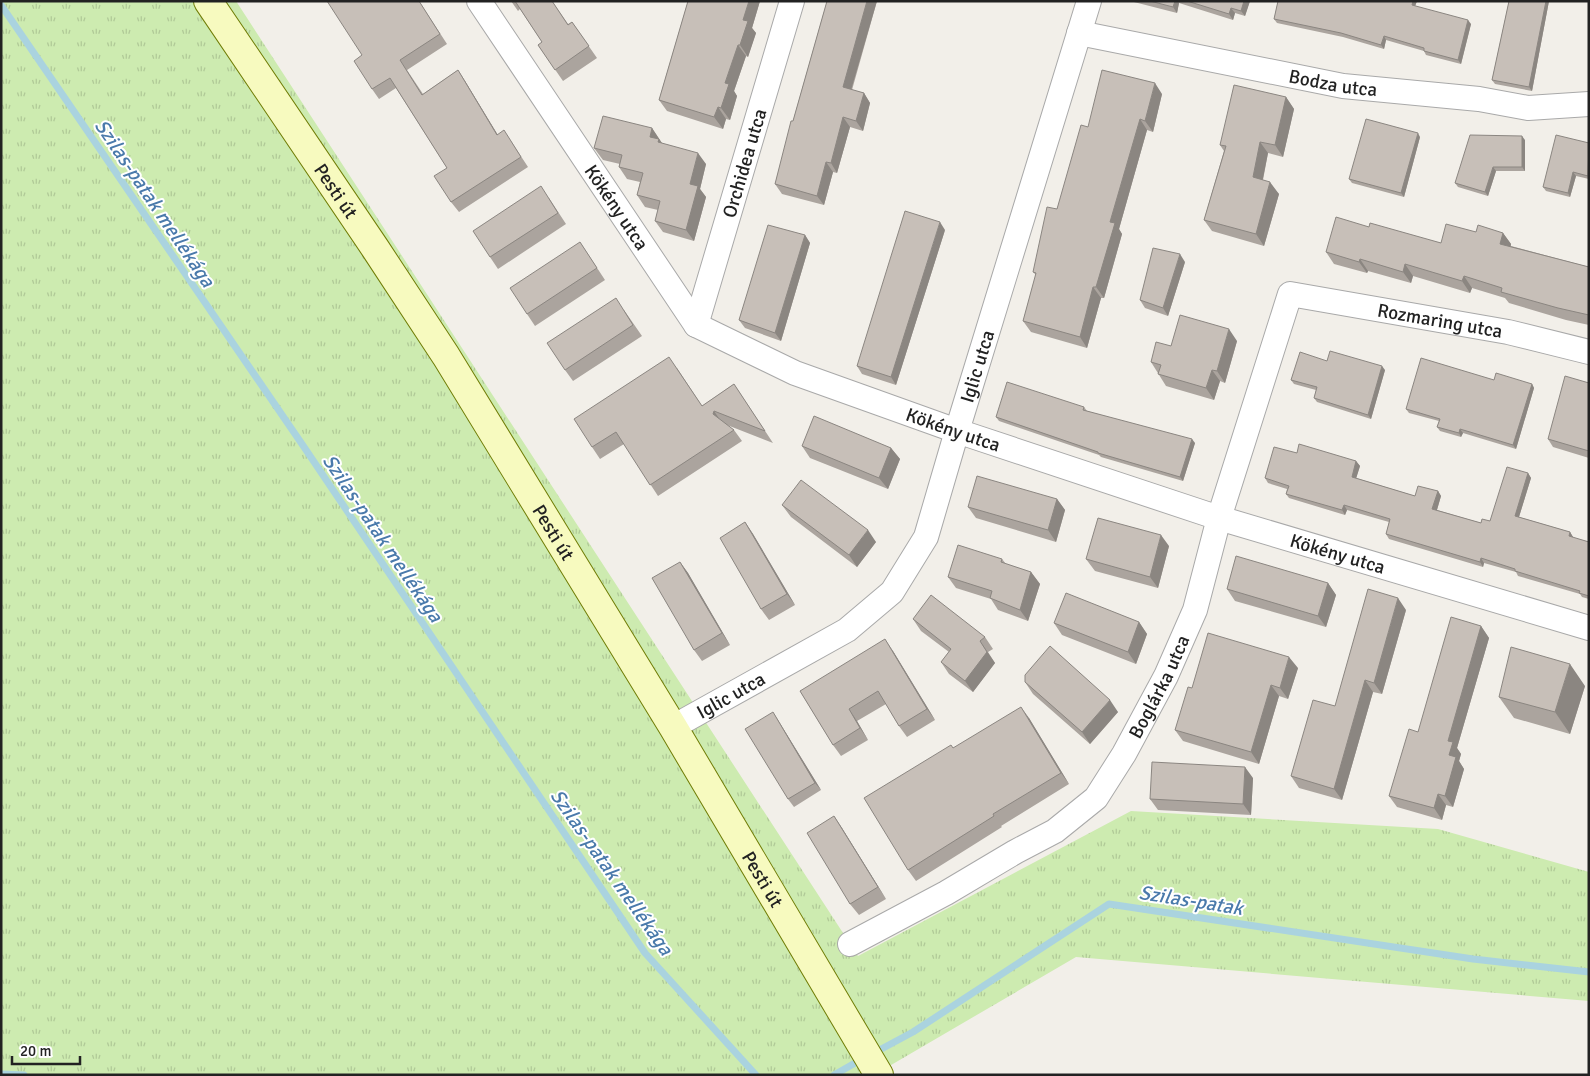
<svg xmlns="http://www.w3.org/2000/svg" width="1590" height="1076" font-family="Signika,sans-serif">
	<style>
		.grass { fill: url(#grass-tufts) }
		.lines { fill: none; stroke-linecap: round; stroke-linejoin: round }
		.stream { stroke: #aad3df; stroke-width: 7 }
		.street-casing { stroke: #a9a9a9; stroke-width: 26 }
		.secondary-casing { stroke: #707d05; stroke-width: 30 }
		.street { stroke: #fff; stroke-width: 24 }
		.secondary { stroke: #f7fabf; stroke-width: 28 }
		.wall { fill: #aba49e }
		.shaded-wall { fill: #8b8681 }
		.building { fill: #c7bfb8; stroke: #8b8681 }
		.labels { text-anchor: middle; stroke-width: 4; stroke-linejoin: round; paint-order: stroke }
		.street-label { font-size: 19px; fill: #222; stroke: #fff }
		.water-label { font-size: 20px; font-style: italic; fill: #4a7aab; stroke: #fff }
	</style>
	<defs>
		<pattern id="grass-tufts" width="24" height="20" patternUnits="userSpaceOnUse" patternTransform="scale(1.25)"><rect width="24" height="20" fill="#cdebb0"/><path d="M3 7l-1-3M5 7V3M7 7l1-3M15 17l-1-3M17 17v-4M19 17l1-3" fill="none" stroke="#b0c997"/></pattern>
	</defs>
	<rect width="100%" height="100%" fill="#f2efe9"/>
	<path class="grass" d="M 1,1 L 236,1 L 858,956 L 1131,811 L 1438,829 L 1589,872 L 1589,1001 L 1076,957 L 874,1075 L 1,1075 Z"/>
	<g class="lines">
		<path class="stream" d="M 1,5 L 304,447 L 645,953 L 756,1075
			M 872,1054 L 913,1032 L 1109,904 L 1473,959 L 1589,972
			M 1,1074 L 24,1075
			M 834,1075 L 862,1059"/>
		<g class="street-casing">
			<g id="street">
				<path id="s1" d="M 479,1 L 696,325 L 795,373 L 957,431 L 1219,518 L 1589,628"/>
				<path id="s2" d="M 1079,33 L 1343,86 L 1479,99 L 1528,108 L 1589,104"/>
				<path id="s3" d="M 696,325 L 792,1"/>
				<path id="s4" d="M 673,727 L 847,630 L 892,592 L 926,537 L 957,431 L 1089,1"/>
				<path id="s5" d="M 850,944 L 946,893 L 1015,852 L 1055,831 L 1096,798 L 1124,754 L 1166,676 L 1195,610 L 1219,518 L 1290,294 L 1508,332 L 1589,352"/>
			</g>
		</g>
		<g class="secondary-casing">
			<g id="secondary">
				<path id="s6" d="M 208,1 L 375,248 L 446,356 L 673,727 L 879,1075"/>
			</g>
		</g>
		<use href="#street" class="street"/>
		<use href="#secondary" class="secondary"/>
	</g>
	<path class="wall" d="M 419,1 L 447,44 L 407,70 L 423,94 L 458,70 L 465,81 L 497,134 L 511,141 L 528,167 L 459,212 L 451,202 L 447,168 L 396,88 L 379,99 L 372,89 L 362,55 Z
		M 511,1 L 552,1 L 568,24 L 572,22 L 597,58 L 563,81 L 538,45 L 542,42 L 520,9 L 518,11 Z
		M 688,1 L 760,1 L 752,28 L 756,33 L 748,57 L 746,56 L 734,91 L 737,96 L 730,120 L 726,119 L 723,129 L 667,111 L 659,100 Z
		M 827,1 L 877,1 L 852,90 L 864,93 L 870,103 L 863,131 L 850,127 L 837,173 L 833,172 L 824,205 L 782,194 L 775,184 Z
		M 1130,1 L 1250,1 L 1245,16 L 1235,13 L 1233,20 L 1179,3 L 1177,13 Z
		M 1278,1 L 1417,1 L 1415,6 L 1471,24 L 1461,64 L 1426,55 L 1424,51 L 1386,40 L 1384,49 L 1343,37 L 1277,23 L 1274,19 Z
		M 1509,1 L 1549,1 L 1532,91 L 1495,84 L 1492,80 Z
		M 1162,94 L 1153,132 L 1147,130 L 1119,229 L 1122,234 L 1104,298 L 1101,298 L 1087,348 L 1031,332 L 1023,321 L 1036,275 L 1033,272 L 1088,127 Z
		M 1286,97 L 1294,109 L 1283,157 L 1268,153 L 1263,180 L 1279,194 L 1264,246 L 1212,231 L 1204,220 L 1224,151 L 1220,145 Z
		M 652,128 L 662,143 L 706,164 L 700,189 L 706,197 L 694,241 L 663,232 L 655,221 L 658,210 L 645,207 L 637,195 L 640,182 L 627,179 L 619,167 L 620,164 L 603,160 L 594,148 Z
		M 1420,137 L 1404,197 L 1352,183 L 1349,179 Z
		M 1525,140 L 1525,171 L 1496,171 L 1488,196 L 1458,187 L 1455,183 Z
		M 1589,143 L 1589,179 L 1576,176 L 1570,197 L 1546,191 L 1543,187 Z
		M 549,198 L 566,224 L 498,269 L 490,257 Z
		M 1369,227 L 1441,243 L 1476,232 L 1503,233 L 1511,244 L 1511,246 L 1589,267 L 1589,325 L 1566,320 L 1509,303 L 1505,298 L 1472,288 L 1470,293 L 1413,276 L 1411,283 L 1368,271 L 1367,273 L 1334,264 L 1326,252 Z
		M 945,230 L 896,385 L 862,374 L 857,366 Z
		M 805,235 L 810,243 L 781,341 L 745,328 L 739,320 Z
		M 580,242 L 605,280 L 535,326 L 527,314 Z
		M 1185,262 L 1168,316 L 1145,308 L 1140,300 Z
		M 624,310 L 642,336 L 573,381 L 565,370 Z
		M 1237,341 L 1225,383 L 1220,381 L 1214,400 L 1166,386 L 1151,362 L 1171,346 Z
		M 1327,361 L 1385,370 L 1371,419 L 1317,402 L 1314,398 L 1316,390 L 1294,384 L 1291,380 Z
		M 677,368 L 702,406 L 734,384 L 773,443 L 727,425 L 734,430 L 742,441 L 658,496 L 624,444 L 600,459 L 592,447 Z
		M 1494,380 L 1532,384 L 1534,388 L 1516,449 L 1463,433 L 1461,437 L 1440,431 L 1437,427 L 1439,421 L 1409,413 L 1406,409 Z
		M 1589,383 L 1589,458 L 1553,447 L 1548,439 Z
		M 1084,407 L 1087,411 L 1195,443 L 1183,481 L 1101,457 L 1099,455 L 999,421 L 996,417 Z
		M 802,446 L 891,448 L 900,459 L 888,489 L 810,458 Z
		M 1297,453 L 1356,461 L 1360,466 L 1356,478 L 1415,496 L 1438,491 L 1441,496 L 1437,510 L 1481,523 L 1490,521 L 1528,473 L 1531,478 L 1519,517 L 1570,532 L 1573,537 L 1573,538 L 1589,542 L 1589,599 L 1582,597 L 1580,594 L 1518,576 L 1516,572 L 1484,563 L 1483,567 L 1389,539 L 1386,534 L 1389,522 L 1347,510 L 1345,515 L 1289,498 L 1286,494 L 1287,489 L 1268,483 L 1265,478 Z
		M 1057,499 L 1065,510 L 1056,542 L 976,518 L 968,507 Z
		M 782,505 L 876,542 L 857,567 L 791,517 Z
		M 745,522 L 753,534 L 795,605 L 769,620 L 761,609 Z
		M 1169,546 L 1158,588 L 1095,571 L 1086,559 Z
		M 1002,559 L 1006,564 L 1031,572 L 1040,584 L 1028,621 L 998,610 L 991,599 L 956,588 L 948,577 Z
		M 680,562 L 688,573 L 730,645 L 702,661 L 694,650 Z
		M 1328,583 L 1336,595 L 1326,627 L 1235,601 L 1227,589 Z
		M 1406,610 L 1382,694 L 1373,692 L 1342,800 L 1299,788 L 1291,776 L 1335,706 Z
		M 913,619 L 985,637 L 993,649 L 988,652 L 995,663 L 973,692 L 949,674 L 941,662 L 949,652 L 921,631 Z
		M 1139,622 L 1147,634 L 1136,664 L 1062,635 L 1054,623 Z
		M 1481,626 L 1489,638 L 1457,748 L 1461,754 L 1459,761 L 1464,769 L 1453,807 L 1446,805 L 1442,820 L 1397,807 L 1389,796 L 1418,732 Z
		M 893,651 L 935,720 L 907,737 L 899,726 L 886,704 L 857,721 L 868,740 L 841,756 L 833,745 L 800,691 Z
		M 1298,668 L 1288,699 L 1279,696 L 1259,764 L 1183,741 L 1175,730 L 1192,688 Z
		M 1025,682 L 1118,712 L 1090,744 L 1033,694 Z
		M 1585,686 L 1570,734 L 1514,718 L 1499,697 Z
		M 773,712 L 821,790 L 794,807 L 788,799 Z
		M 1029,718 L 1069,784 L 1001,826 L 1002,827 L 916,881 L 908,870 Z
		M 1253,778 L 1251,815 L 1158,810 L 1150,799 Z
		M 834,816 L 842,828 L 886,899 L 859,915 L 850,904 Z"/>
	<path class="shaded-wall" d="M 749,1 L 760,1 L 752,28 L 756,33 L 748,57 L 740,45 L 743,20 Z
		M 867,1 L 877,1 L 849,97 L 843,87 Z
		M 1175,1 L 1178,1 L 1179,3 L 1177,13 L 1173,7 Z
		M 1244,1 L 1250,1 L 1245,16 L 1241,11 Z
		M 1413,1 L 1417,1 L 1414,9 L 1412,5 Z
		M 1546,1 L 1549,1 L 1532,91 L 1529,87 Z
		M 1231,8 L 1235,13 L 1233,20 L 1229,14 Z
		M 1468,20 L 1471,24 L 1461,64 L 1458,60 Z
		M 1384,36 L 1386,40 L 1384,49 L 1381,45 Z
		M 738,45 L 746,56 L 734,91 L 737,96 L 730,120 L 721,108 L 725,83 Z
		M 458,70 L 465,81 L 504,145 L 497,135 Z
		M 1155,83 L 1162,94 L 1153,132 L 1145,121 Z
		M 864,93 L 870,103 L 863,131 L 856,121 Z
		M 1286,97 L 1294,109 L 1283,157 L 1275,145 Z
		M 718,107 L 726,119 L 723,129 L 714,117 Z
		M 843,117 L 850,127 L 837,173 L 831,163 Z
		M 1140,119 L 1147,130 L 1119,229 L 1122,234 L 1104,298 L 1096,287 L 1110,222 Z
		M 652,128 L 667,151 L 650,137 Z
		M 1418,133 L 1420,137 L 1404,197 L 1401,193 Z
		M 1522,136 L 1525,140 L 1525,171 L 1522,167 Z
		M 1260,142 L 1268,153 L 1261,188 L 1253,177 Z
		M 698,153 L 706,164 L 700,189 L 706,197 L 694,241 L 686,230 L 690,184 Z
		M 826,162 L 833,172 L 824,205 L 817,196 Z
		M 1493,167 L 1496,171 L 1488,196 L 1485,192 Z
		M 1573,172 L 1576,176 L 1570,197 L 1568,193 Z
		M 1270,182 L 1279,194 L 1264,246 L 1256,234 Z
		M 940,222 L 945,230 L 896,385 L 891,377 Z
		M 1503,233 L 1511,244 L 1508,255 L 1500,244 Z
		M 805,235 L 810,243 L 781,341 L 775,333 Z
		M 1180,254 L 1185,262 L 1168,316 L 1163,308 Z
		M 1360,259 L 1368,271 L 1367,273 L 1359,262 Z
		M 1405,264 L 1413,276 L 1411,283 L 1403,272 Z
		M 1464,276 L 1472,288 L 1470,293 L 1462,281 Z
		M 1093,287 L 1101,298 L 1087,348 L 1080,337 Z
		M 1229,329 L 1237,341 L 1225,383 L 1217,371 Z
		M 1382,366 L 1385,370 L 1371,419 L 1368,415 Z
		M 1212,370 L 1220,381 L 1214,400 L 1206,388 Z
		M 1532,384 L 1534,388 L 1516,449 L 1513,445 Z
		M 714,411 L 722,423 L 713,414 Z
		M 1460,429 L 1463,433 L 1461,437 L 1459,433 Z
		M 1192,439 L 1195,443 L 1183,481 L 1180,477 Z
		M 891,448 L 900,459 L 888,489 L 879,478 Z
		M 1356,461 L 1360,466 L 1355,482 L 1352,477 Z
		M 1528,473 L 1531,478 L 1518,520 L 1515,516 Z
		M 1438,491 L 1441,496 L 1436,513 L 1432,509 Z
		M 1057,499 L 1065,510 L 1056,542 L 1048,530 Z
		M 1344,505 L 1347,510 L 1345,515 L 1342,510 Z
		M 745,522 L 753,534 L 795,605 L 787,594 Z
		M 868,530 L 876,542 L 857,567 L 849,555 Z
		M 1570,532 L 1573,537 L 1572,541 L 1569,536 Z
		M 1161,535 L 1169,546 L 1158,588 L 1150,577 Z
		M 1481,558 L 1484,563 L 1483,567 L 1480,562 Z
		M 680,562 L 688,573 L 730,645 L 722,633 Z
		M 1031,572 L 1040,584 L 1028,621 L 1020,610 Z
		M 1328,583 L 1336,595 L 1326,627 L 1318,616 Z
		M 1398,598 L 1406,610 L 1382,694 L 1374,683 Z
		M 1139,622 L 1147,634 L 1136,664 L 1128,652 Z
		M 1481,626 L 1489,638 L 1457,748 L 1461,754 L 1459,761 L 1464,769 L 1453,807 L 1445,796 L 1448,741 Z
		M 885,639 L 893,651 L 935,720 L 927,709 Z
		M 980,641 L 995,663 L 973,692 L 965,681 Z
		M 1289,657 L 1298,668 L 1288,699 L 1280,688 Z
		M 1570,664 L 1585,686 L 1570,734 L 1555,712 Z
		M 1365,680 L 1373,692 L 1342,800 L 1334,789 Z
		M 1271,685 L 1279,696 L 1259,764 L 1251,752 Z
		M 1110,700 L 1118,712 L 1090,744 L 1082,732 Z
		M 1021,707 L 1029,718 L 1069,784 L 1061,773 Z
		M 849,709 L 857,721 L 868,740 L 860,728 Z
		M 773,712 L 778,720 L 821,790 L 815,783 Z
		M 1245,767 L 1253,778 L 1251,815 L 1243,804 Z
		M 1438,794 L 1446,805 L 1442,820 L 1434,808 Z
		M 834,816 L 842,828 L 886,899 L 878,887 Z"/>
	<path class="building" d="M 327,1 L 419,1 L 440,34 L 400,60 L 422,95 L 458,70 L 497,135 L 504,130 L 521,157 L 451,202 L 434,176 L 447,168 L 390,78 L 372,89 L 354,61 L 362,55 Z
		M 515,1 L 552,1 L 568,25 L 572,22 L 589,46 L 555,70 L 538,45 L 542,42 Z
		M 688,1 L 749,1 L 743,20 L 748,21 L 740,45 L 738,45 L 725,83 L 729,84 L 721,108 L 718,107 L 714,117 L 659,100 Z
		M 827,1 L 867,1 L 843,87 L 864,93 L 856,121 L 843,117 L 831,163 L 826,162 L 817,196 L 775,184 L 791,121 L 793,121 Z
		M 1150,1 L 1175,1 L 1173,7 Z
		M 1187,1 L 1244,1 L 1241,11 L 1231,8 L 1229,14 Z
		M 1278,1 L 1413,1 L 1412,5 L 1468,20 L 1458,60 L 1424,51 L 1424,48 L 1384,36 L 1381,45 L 1341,33 L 1274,19 Z
		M 1509,1 L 1546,1 L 1529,87 L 1492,80 Z
		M 1102,70 L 1155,83 L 1145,121 L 1140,119 L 1110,222 L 1115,223 L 1096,287 L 1093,287 L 1080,337 L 1023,321 L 1036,273 L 1033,272 L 1047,207 L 1057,209 L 1081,125 L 1088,127 Z
		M 1234,85 L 1286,97 L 1275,145 L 1260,142 L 1253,177 L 1270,182 L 1256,234 L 1204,220 L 1226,146 L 1220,145 Z
		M 603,116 L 652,128 L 650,137 L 659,139 L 658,142 L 698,153 L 690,184 L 698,186 L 686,230 L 655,221 L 660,201 L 637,195 L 643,173 L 619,167 L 622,155 L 594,148 Z
		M 1366,119 L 1418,133 L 1401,193 L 1349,179 Z
		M 1470,135 L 1522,136 L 1522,167 L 1493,167 L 1485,192 L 1455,183 Z
		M 1556,135 L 1589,143 L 1588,176 L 1573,172 L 1568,193 L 1543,187 Z
		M 541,186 L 558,213 L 490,257 L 473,231 Z
		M 905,211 L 940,222 L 891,377 L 857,366 Z
		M 1336,217 L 1369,227 L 1370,223 L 1441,243 L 1446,224 L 1476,232 L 1478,225 L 1503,233 L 1500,244 L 1589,267 L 1589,315 L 1558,308 L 1501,292 L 1502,288 L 1464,276 L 1462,281 L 1405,264 L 1403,272 L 1360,259 L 1359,262 L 1326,252 Z
		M 768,225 L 805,235 L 775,333 L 739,320 Z
		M 580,242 L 597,268 L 527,314 L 510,288 Z
		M 1153,248 L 1180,254 L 1163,308 L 1140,300 Z
		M 616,298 L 633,325 L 565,370 L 547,343 Z
		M 1180,315 L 1229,329 L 1217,371 L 1212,370 L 1206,388 L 1158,374 L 1161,365 L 1151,362 L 1156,342 L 1171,346 Z
		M 1330,351 L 1382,366 L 1368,415 L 1314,398 L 1317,387 L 1291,380 L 1300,352 L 1327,361 Z
		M 669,357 L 702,406 L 734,384 L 765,431 L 714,411 L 713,414 L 734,430 L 650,485 L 616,432 L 592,447 L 574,419 Z
		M 1421,358 L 1494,380 L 1496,373 L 1532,384 L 1513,445 L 1460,429 L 1459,433 L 1437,427 L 1440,419 L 1406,409 Z
		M 1565,376 L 1589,383 L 1589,451 L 1548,439 Z
		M 1007,382 L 1084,407 L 1083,410 L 1192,439 L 1180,477 L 1098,453 L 1098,452 L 996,417 Z
		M 814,416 L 891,448 L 879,478 L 802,446 Z
		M 1299,444 L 1356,461 L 1352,477 L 1415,496 L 1418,486 L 1438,491 L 1432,509 L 1481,523 L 1482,519 L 1490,521 L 1507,467 L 1528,473 L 1515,516 L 1570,532 L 1569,536 L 1589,542 L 1589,596 L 1579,593 L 1580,591 L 1515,571 L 1515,569 L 1481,558 L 1480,562 L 1386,534 L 1390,519 L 1344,505 L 1342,510 L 1286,494 L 1289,486 L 1265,478 L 1274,447 L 1297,453 Z
		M 977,476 L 1057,499 L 1048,530 L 968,507 Z
		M 801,480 L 868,530 L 849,555 L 782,505 Z
		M 1098,518 L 1161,535 L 1150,577 L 1086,559 Z
		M 745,522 L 787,594 L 761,609 L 720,538 Z
		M 958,545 L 1002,559 L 1001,562 L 1031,572 L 1020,610 L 990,598 L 992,591 L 948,577 Z
		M 1236,556 L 1328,583 L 1318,616 L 1227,589 Z
		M 680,562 L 722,633 L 694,650 L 652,578 Z
		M 1368,589 L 1398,598 L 1374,683 L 1365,680 L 1334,789 L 1291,776 L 1313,700 L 1335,706 Z
		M 1066,593 L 1139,622 L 1128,652 L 1054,623 Z
		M 931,595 L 985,637 L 980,641 L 987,652 L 965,681 L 941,662 L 951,649 L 913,619 Z
		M 1451,617 L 1481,626 L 1448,741 L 1453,742 L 1449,755 L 1456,757 L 1445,796 L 1438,794 L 1434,808 L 1389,796 L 1409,729 L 1418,732 Z
		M 1208,633 L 1289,657 L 1280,688 L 1271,685 L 1251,752 L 1175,730 L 1188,687 L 1192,688 Z
		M 885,639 L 927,709 L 899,726 L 878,691 L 849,709 L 860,728 L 833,745 L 800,691 Z
		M 1050,646 L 1110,700 L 1082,732 L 1025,682 L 1025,675 Z
		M 1511,647 L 1570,664 L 1555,712 L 1499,697 Z
		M 1021,707 L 1061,773 L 993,814 L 994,816 L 908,870 L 864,798 L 951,745 L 953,748 Z
		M 773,712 L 815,783 L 788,799 L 745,729 Z
		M 1152,762 L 1245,767 L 1243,804 L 1150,799 Z
		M 834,816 L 878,887 L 850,904 L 807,833 Z"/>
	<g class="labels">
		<g class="street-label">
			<text dy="7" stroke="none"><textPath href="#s2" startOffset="259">Bodza utca</textPath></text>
			<text dy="7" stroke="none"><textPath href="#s3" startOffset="169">Orchidea utca</textPath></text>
			<text dy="7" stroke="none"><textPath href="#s6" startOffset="229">Pesti út</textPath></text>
			<text dy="7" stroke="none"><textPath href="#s1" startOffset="248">Kökény utca</textPath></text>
			<text dy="7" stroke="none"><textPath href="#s5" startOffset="982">Rozmaring utca</textPath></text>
			<text dy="7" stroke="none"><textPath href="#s4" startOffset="501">Iglic utca</textPath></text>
			<text dy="7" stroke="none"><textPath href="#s1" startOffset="668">Kökény utca</textPath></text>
			<text dy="7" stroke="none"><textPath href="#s6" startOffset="634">Pesti út</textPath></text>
			<text dy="7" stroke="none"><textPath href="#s1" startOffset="1072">Kökény utca</textPath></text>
			<text dy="7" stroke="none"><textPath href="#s5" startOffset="415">Boglárka utca</textPath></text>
			<text dy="7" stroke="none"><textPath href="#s4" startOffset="66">Iglic utca</textPath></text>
			<text dy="7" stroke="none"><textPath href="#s6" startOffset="1039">Pesti út</textPath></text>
		</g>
		<g class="water-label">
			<text transform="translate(155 203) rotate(56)" y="7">Szilas-patak mellékága</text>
			<text transform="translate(383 538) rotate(56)" y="7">Szilas-patak mellékága</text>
			<text transform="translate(612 872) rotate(55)" y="7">Szilas-patak mellékága</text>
			<text transform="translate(1191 900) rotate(9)" y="7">Szilas-patak</text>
		</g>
	</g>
	<rect width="1590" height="1076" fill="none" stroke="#222222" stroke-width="5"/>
	<path d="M12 1056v8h68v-8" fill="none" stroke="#222222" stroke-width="2.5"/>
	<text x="20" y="1056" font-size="15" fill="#222222" stroke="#ffffff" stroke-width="4" paint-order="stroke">20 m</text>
</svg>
